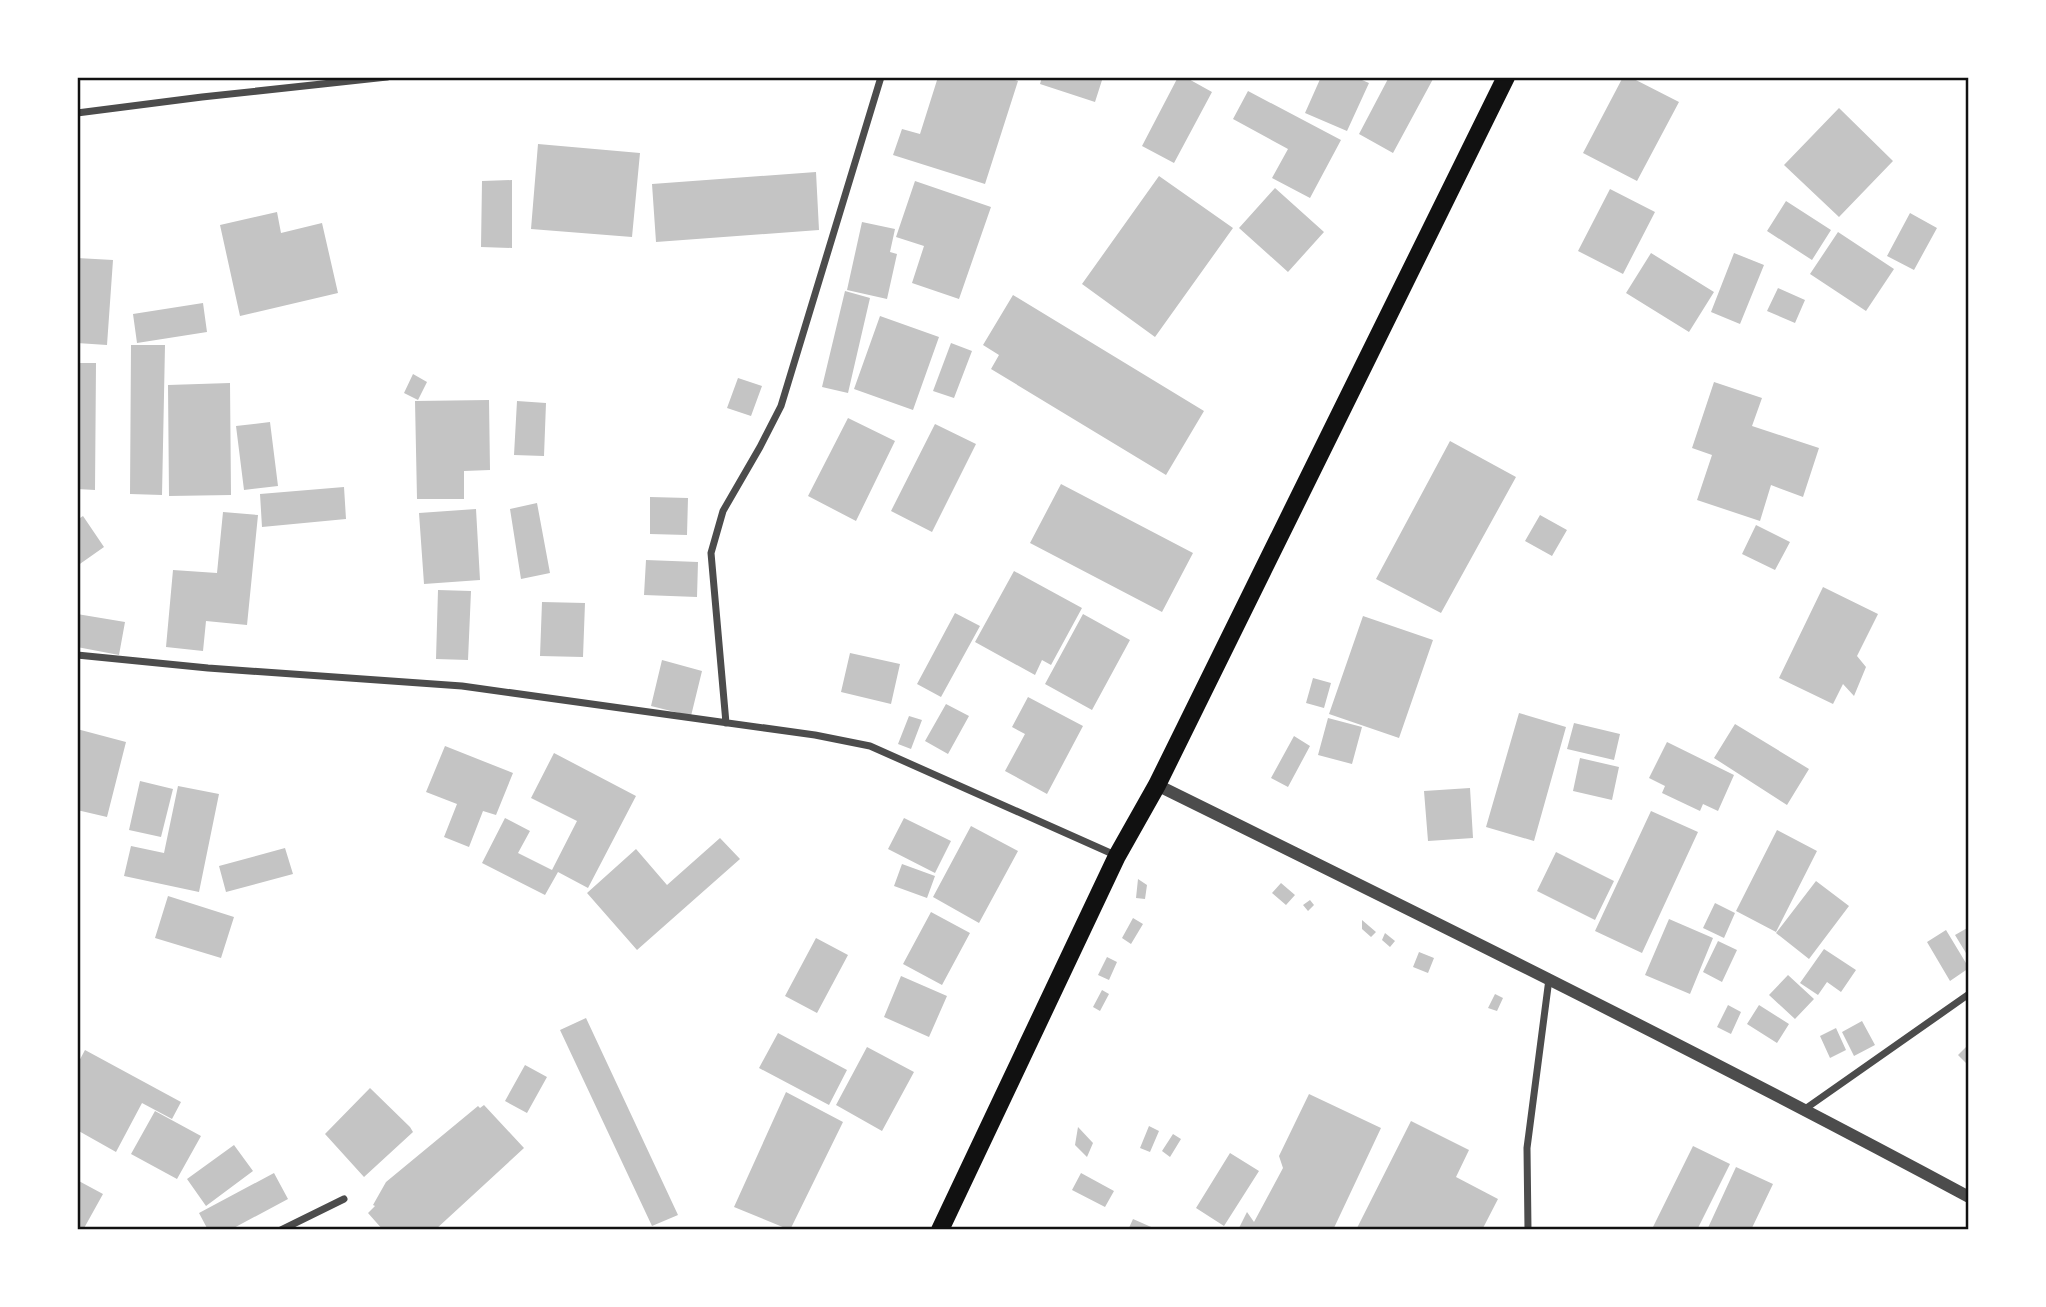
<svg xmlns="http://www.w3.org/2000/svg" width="2046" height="1307" font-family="'Public Sans',sans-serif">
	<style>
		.building { fill: #c4c4c4 }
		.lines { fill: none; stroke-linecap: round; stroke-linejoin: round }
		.minor { stroke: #4c4c4c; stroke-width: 7 }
		.tertiary { stroke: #4c4c4c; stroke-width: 12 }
		.primary { stroke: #111; stroke-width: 18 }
		.neatline { fill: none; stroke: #111; stroke-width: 2.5 }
	</style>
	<rect width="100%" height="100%" fill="#fff"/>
	<path class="building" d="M 938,77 L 1006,77 L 1018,81 L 985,184 L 893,155 L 902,129 L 920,134 Z
		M 1042,77 L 1103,77 L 1095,102 L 1040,84 Z
		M 1178,77 L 1185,77 L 1212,92 L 1174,163 L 1142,146 Z
		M 1321,77 L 1355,77 L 1369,83 L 1347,131 L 1305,113 Z
		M 1389,77 L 1429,77 L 1433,79 L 1393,153 L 1359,134 Z
		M 1623,77 L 1630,77 L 1679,102 L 1637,181 L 1583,153 Z
		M 1248,91 L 1341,140 L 1310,198 L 1272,178 L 1288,149 L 1233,119 Z
		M 1839,108 L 1893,161 L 1839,217 L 1784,165 Z
		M 538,144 L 640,153 L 632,237 L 531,229 Z
		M 816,172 L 819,230 L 656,242 L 652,184 Z
		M 1159,176 L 1233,228 L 1155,337 L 1082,284 Z
		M 512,180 L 512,248 L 481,247 L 482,181 Z
		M 915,181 L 991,207 L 959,299 L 912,283 L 924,246 L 896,237 Z
		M 1275,188 L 1324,232 L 1288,272 L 1239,228 Z
		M 1610,189 L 1655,212 L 1623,274 L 1578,251 Z
		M 1786,201 L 1831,230 L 1812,260 L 1767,231 Z
		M 277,212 L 281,233 L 322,223 L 338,293 L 240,316 L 220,225 Z
		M 1910,213 L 1937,228 L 1914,270 L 1887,256 Z
		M 862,222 L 895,229 L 890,252 L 897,254 L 887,299 L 847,290 Z
		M 1838,232 L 1894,269 L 1866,311 L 1810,274 Z
		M 1651,253 L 1714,292 L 1689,332 L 1626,293 Z
		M 1734,253 L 1764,265 L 1740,324 L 1711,312 Z
		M 77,258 L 113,260 L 107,345 L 77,343 Z
		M 1778,288 L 1805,300 L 1795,323 L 1767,311 Z
		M 845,291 L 870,298 L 848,393 L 822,387 Z
		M 1013,295 L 1204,411 L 1166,475 L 991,369 L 999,355 L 983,345 Z
		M 203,303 L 207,332 L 137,343 L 133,314 Z
		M 880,316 L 939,337 L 913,410 L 854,389 Z
		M 951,343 L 972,351 L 954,398 L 933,391 Z
		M 131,345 L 165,345 L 162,495 L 130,494 Z
		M 77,363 L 96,363 L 95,490 L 77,489 Z
		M 413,374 L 427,382 L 418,400 L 404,393 Z
		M 738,378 L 762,386 L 751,416 L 727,408 Z
		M 1714,382 L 1762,398 L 1752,426 L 1819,448 L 1803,497 L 1771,485 L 1760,521 L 1697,500 L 1712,455 L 1692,448 Z
		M 230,383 L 231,495 L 169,496 L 168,385 Z
		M 489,400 L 490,470 L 464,471 L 464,499 L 417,499 L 415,401 Z
		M 517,401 L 546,403 L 544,456 L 514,455 Z
		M 848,418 L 895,441 L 856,521 L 808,496 Z
		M 270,422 L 278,486 L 244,490 L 236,426 Z
		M 935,424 L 976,444 L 932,532 L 891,511 Z
		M 1450,441 L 1516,477 L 1441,613 L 1376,579 Z
		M 1061,484 L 1193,553 L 1162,612 L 1030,543 Z
		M 344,487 L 346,519 L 262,527 L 260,494 Z
		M 650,497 L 688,498 L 687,535 L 650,534 Z
		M 537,503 L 550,573 L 521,579 L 510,509 Z
		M 476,509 L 480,580 L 424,584 L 419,513 Z
		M 223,512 L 258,515 L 247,625 L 206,621 L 203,651 L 166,647 L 173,570 L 217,573 Z
		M 1540,515 L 1567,530 L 1552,556 L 1525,541 Z
		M 83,516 L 104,547 L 77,566 L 77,520 Z
		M 1756,525 L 1790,542 L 1775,570 L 1742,554 Z
		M 646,560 L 698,562 L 697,597 L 644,595 Z
		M 1014,571 L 1082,608 L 1051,665 L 1042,660 L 1035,675 L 975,642 Z
		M 1823,587 L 1878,614 L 1857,656 L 1866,667 L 1854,696 L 1843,684 L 1833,704 L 1779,678 Z
		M 438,590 L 471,591 L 468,660 L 436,659 Z
		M 542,602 L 585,603 L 583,657 L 540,656 Z
		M 955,613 L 980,626 L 941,697 L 917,684 Z
		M 77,614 L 125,622 L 119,655 L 77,647 Z
		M 1083,614 L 1130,640 L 1092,710 L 1045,684 Z
		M 1363,616 L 1433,640 L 1399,738 L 1329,714 Z
		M 850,653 L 900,664 L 891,704 L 841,692 Z
		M 662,660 L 702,671 L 691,716 L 651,706 Z
		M 1313,678 L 1331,683 L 1324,708 L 1306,703 Z
		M 1028,697 L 1083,726 L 1047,794 L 1005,771 L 1025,734 L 1012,727 Z
		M 946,704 L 969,716 L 948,754 L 925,741 Z
		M 1519,713 L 1566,727 L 1534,841 L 1486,827 Z
		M 909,716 L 922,720 L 911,749 L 898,744 Z
		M 1328,718 L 1362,727 L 1352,764 L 1318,755 Z
		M 1574,723 L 1620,734 L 1614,760 L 1567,749 Z
		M 1735,724 L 1809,769 L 1787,805 L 1714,758 Z
		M 77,729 L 126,742 L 107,817 L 77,810 Z
		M 1294,736 L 1310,746 L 1288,787 L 1271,778 Z
		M 1667,742 L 1734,775 L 1718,811 L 1703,804 L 1700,811 L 1662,793 L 1665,786 L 1649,778 Z
		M 445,746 L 513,773 L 496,815 L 483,811 L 469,847 L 444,837 L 457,804 L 426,792 Z
		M 554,753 L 636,796 L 588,888 L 558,872 L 545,895 L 482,863 L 505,818 L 530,831 L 518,853 L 552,870 L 577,821 L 531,798 Z
		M 1580,758 L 1619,767 L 1612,800 L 1573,791 Z
		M 140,781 L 173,789 L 161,837 L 129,830 Z
		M 178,786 L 219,794 L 199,892 L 124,876 L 131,846 L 164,853 Z
		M 1470,788 L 1473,838 L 1428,841 L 1424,791 Z
		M 1651,811 L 1698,832 L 1642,953 L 1595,931 Z
		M 904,818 L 951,841 L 935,873 L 888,849 Z
		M 971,826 L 1018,851 L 979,923 L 933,897 Z
		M 1777,830 L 1817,851 L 1776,932 L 1736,911 Z
		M 720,838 L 740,859 L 637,950 L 587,893 L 636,849 L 667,885 Z
		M 285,848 L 293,874 L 226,892 L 219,866 Z
		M 1556,852 L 1614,881 L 1595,920 L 1537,891 Z
		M 902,864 L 935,876 L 927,898 L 894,886 Z
		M 1138,879 L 1147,885 L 1145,899 L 1136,898 Z
		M 1816,881 L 1849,906 L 1809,959 L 1776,933 Z
		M 1281,883 L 1295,895 L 1286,905 L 1272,893 Z
		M 168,896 L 234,917 L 221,958 L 155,938 Z
		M 1310,900 L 1314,905 L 1308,911 L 1303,905 Z
		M 1715,903 L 1735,913 L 1724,938 L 1703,928 Z
		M 931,912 L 970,933 L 942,985 L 903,964 Z
		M 1133,918 L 1143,924 L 1131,944 L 1122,938 Z
		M 1669,919 L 1713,938 L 1690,994 L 1645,975 Z
		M 1362,920 L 1376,932 L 1371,937 L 1362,929 Z
		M 1969,927 L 1969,958 L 1955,935 Z
		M 1946,930 L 1969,968 L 1950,981 L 1927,942 Z
		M 1385,933 L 1395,941 L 1390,947 L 1382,940 Z
		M 816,938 L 848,955 L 817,1013 L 785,996 Z
		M 1718,941 L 1737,950 L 1722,982 L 1703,972 Z
		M 1824,949 L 1856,970 L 1841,992 L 1827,982 L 1818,995 L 1800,983 Z
		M 1419,952 L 1434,958 L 1428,973 L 1413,967 Z
		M 1107,957 L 1117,962 L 1109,980 L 1098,975 Z
		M 1788,975 L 1814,999 L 1795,1019 L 1769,995 Z
		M 901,976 L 947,996 L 929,1037 L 884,1017 Z
		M 1102,990 L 1109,994 L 1100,1011 L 1093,1007 Z
		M 1495,994 L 1503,998 L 1497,1011 L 1488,1008 Z
		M 1728,1005 L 1741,1012 L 1731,1034 L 1717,1027 Z
		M 1759,1005 L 1789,1024 L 1777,1043 L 1747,1024 Z
		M 586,1018 L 678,1215 L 652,1226 L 560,1030 Z
		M 1862,1021 L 1875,1045 L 1854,1056 L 1842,1032 Z
		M 1836,1028 L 1846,1050 L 1830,1058 L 1820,1036 Z
		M 778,1033 L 847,1070 L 829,1105 L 759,1068 Z
		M 1969,1044 L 1969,1066 L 1958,1055 Z
		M 867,1047 L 914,1072 L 882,1131 L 836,1105 Z
		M 85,1050 L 181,1102 L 172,1119 L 142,1103 L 116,1152 L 77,1130 L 77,1065 Z
		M 525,1065 L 547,1077 L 527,1113 L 505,1101 Z
		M 370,1088 L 410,1127 L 413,1132 L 364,1177 L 325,1134 Z
		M 786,1092 L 843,1122 L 790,1230 L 734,1207 Z
		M 1309,1094 L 1381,1128 L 1333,1230 L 1238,1230 L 1247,1212 L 1254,1222 L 1283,1168 L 1279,1156 Z
		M 484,1105 L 524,1148 L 435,1230 L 383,1230 L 368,1213 L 375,1206 L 373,1205 L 386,1182 L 478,1106 L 480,1108 Z
		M 155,1111 L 201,1136 L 177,1179 L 131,1154 Z
		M 1411,1121 L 1469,1150 L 1456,1177 L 1498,1199 L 1482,1230 L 1356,1230 Z
		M 1149,1126 L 1159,1131 L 1150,1152 L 1140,1148 Z
		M 1078,1127 L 1093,1143 L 1087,1157 L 1075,1145 Z
		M 1173,1134 L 1181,1139 L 1170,1157 L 1162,1151 Z
		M 234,1145 L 253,1171 L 206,1206 L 187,1179 Z
		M 1693,1146 L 1730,1164 L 1697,1230 L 1660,1230 L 1653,1227 Z
		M 1230,1153 L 1259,1171 L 1224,1226 L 1196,1208 Z
		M 1736,1167 L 1773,1184 L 1751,1230 L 1707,1230 Z
		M 274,1173 L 288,1199 L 230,1230 L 208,1230 L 199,1213 Z
		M 1081,1173 L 1114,1191 L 1105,1207 L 1072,1190 Z
		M 77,1180 L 103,1194 L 83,1230 L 77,1230 Z
		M 1133,1219 L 1158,1230 L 1128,1230 Z"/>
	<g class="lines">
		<path class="minor" d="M 77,113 L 202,97 L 387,77
			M 77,655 L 208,668 L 462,686 L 815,735 L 870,746 L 1115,855
			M 726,723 L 711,553 L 723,511 L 760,447 L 781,406 L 881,77
			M 1805,1109 L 1969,994
			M 281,1230 L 344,1199
			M 1528,1230 L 1527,1148 L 1549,979"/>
		<path class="tertiary" d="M 1157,785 C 1429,919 1701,1053 1969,1197"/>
		<path class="primary" d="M 940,1230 L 1117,856 L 1157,785 L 1506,77"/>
	</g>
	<rect width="2046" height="1307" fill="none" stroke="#ffffff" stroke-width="158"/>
	<rect x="79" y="79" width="1888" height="1149" class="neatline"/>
</svg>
